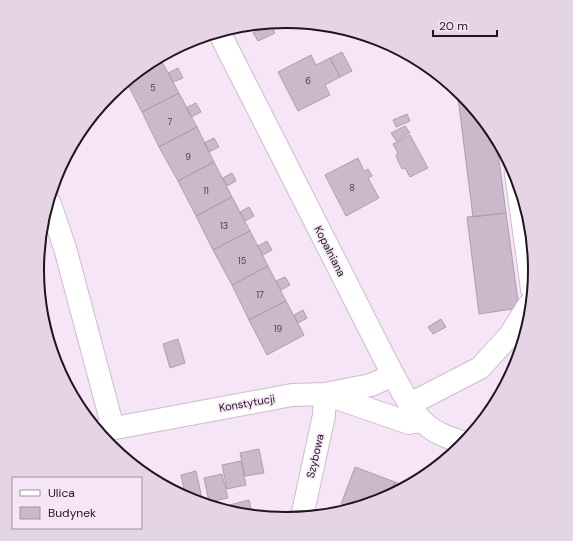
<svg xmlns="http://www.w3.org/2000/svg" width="573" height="541" font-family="'DM Sans',sans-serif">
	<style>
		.building { fill: #cab9cb; stroke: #ae9eaf }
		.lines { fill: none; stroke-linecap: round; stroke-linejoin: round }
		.minor-casing { stroke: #cdbcce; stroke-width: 24 }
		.minor { stroke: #fff; stroke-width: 22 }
		.labels { text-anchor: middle; stroke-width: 3; stroke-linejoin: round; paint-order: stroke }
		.number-label { font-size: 9px; fill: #484048 }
		.street-label { font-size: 11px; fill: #1d171d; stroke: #f6e4f7 }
		.rim { fill: none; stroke: #1d171d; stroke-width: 2 }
	</style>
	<rect width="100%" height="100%" fill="#f6e4f7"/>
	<path class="building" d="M 270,24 L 275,33 L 258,41 L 253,33 Z
		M 342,52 L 352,71 L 340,77 L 330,58 Z
		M 311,55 L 316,65 L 330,58 L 340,77 L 325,85 L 330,95 L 298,111 L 278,72 Z
		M 161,60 L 179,93 L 142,112 L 127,83 Z
		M 178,68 L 183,78 L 173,82 L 168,73 Z
		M 457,90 L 463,94 L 497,145 L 506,213 L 473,217 Z
		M 179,93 L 197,127 L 159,147 L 142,112 Z
		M 196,103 L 201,112 L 191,117 L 186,108 Z
		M 407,114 L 410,121 L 396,127 L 393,120 Z
		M 405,126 L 410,133 L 396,141 L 391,133 Z
		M 197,127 L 214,162 L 178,181 L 159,147 Z
		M 410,135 L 428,168 L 410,177 L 405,168 L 402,169 L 396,156 L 398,153 L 393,144 Z
		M 214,138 L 219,147 L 209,152 L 204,143 Z
		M 358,158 L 364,171 L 368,169 L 372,176 L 368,178 L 379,198 L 346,216 L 325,175 Z
		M 214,162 L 232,197 L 196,216 L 178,181 Z
		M 232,173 L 236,181 L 227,186 L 223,178 Z
		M 232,197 L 250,231 L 213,250 L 196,216 Z
		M 249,207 L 254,216 L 245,221 L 240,212 Z
		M 506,213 L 519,308 L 479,314 L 467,217 Z
		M 250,231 L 268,266 L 232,285 L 213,250 Z
		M 267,241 L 272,250 L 263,255 L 258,246 Z
		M 268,266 L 286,301 L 249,320 L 232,285 Z
		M 285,277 L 290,285 L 281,290 L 276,281 Z
		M 40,284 L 50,321 L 47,321 Z
		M 286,301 L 304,335 L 267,355 L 249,320 Z
		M 303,310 L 307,318 L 298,323 L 294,315 Z
		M 441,319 L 446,327 L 433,334 L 428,327 Z
		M 47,321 L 50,321 L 59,361 L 55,362 Z
		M 178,339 L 185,363 L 170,368 L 163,344 Z
		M 259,449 L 264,473 L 245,476 L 240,453 Z
		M 241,461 L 246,485 L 227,489 L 222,465 Z
		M 355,467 L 395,482 L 389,496 L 382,501 L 350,507 L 341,504 Z
		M 196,471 L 202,498 L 190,501 L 186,498 L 181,475 Z
		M 222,474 L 228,498 L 209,502 L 204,478 Z
		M 395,482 L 404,486 L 389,496 Z
		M 249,500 L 252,513 L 222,507 Z"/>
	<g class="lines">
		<g class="minor-casing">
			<path id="minor" d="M 220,34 L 393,375 C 402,390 410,408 421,420 C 433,433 450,438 465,443
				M 516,174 L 532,289
				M 50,204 L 65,248 L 113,428
				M 325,394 L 409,423 L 422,421
				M 410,404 L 480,368 L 510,335 L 529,305
				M 99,431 L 292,395 L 325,394 L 371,385 L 393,375
				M 302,517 L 324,415 L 325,394"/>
		</g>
		<use href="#minor" class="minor"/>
	</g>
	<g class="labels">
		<g class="number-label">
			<text x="308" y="84">6</text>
			<text x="153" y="91">5</text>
			<text x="170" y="125">7</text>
			<text x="188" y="160">9</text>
			<text x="352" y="191">8</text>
			<text x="206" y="194">11</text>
			<text x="224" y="229">13</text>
			<text x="242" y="264">15</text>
			<text x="260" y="298">17</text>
			<text x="278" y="332">19</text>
		</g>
		<g class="street-label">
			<text transform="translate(330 251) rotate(63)" y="4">Kopalniana</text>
			<text transform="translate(247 403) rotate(-10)" y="4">Konstytucji</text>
			<text transform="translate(315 456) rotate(-77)" y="4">Szybowa</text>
		</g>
	</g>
	<path d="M0 0H573V541H0ZM44 270a242 242 0 1 1 484 0a242 242 0 1 1-484 0Z" fill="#e5d4e6" fill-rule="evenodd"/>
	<path class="rim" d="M44 270a242 242 0 1 1 484 0a242 242 0 1 1-484 0Z"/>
	<rect x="12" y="477" width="130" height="52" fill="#f6e4f7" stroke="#9f92a0"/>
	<rect x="20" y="490" width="20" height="6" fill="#ffffff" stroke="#9f92a0"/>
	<text x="48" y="497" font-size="12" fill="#1d171d">Ulica</text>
	<rect x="20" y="507" width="20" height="12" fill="#cab9cb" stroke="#9f92a0"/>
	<text x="48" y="517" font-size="12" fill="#1d171d">Budynek</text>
	<path d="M433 30v6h64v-6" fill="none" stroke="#1d171d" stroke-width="2"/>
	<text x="439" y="30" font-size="12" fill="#1d171d" stroke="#f6e4f7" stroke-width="3" paint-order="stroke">20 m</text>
</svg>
